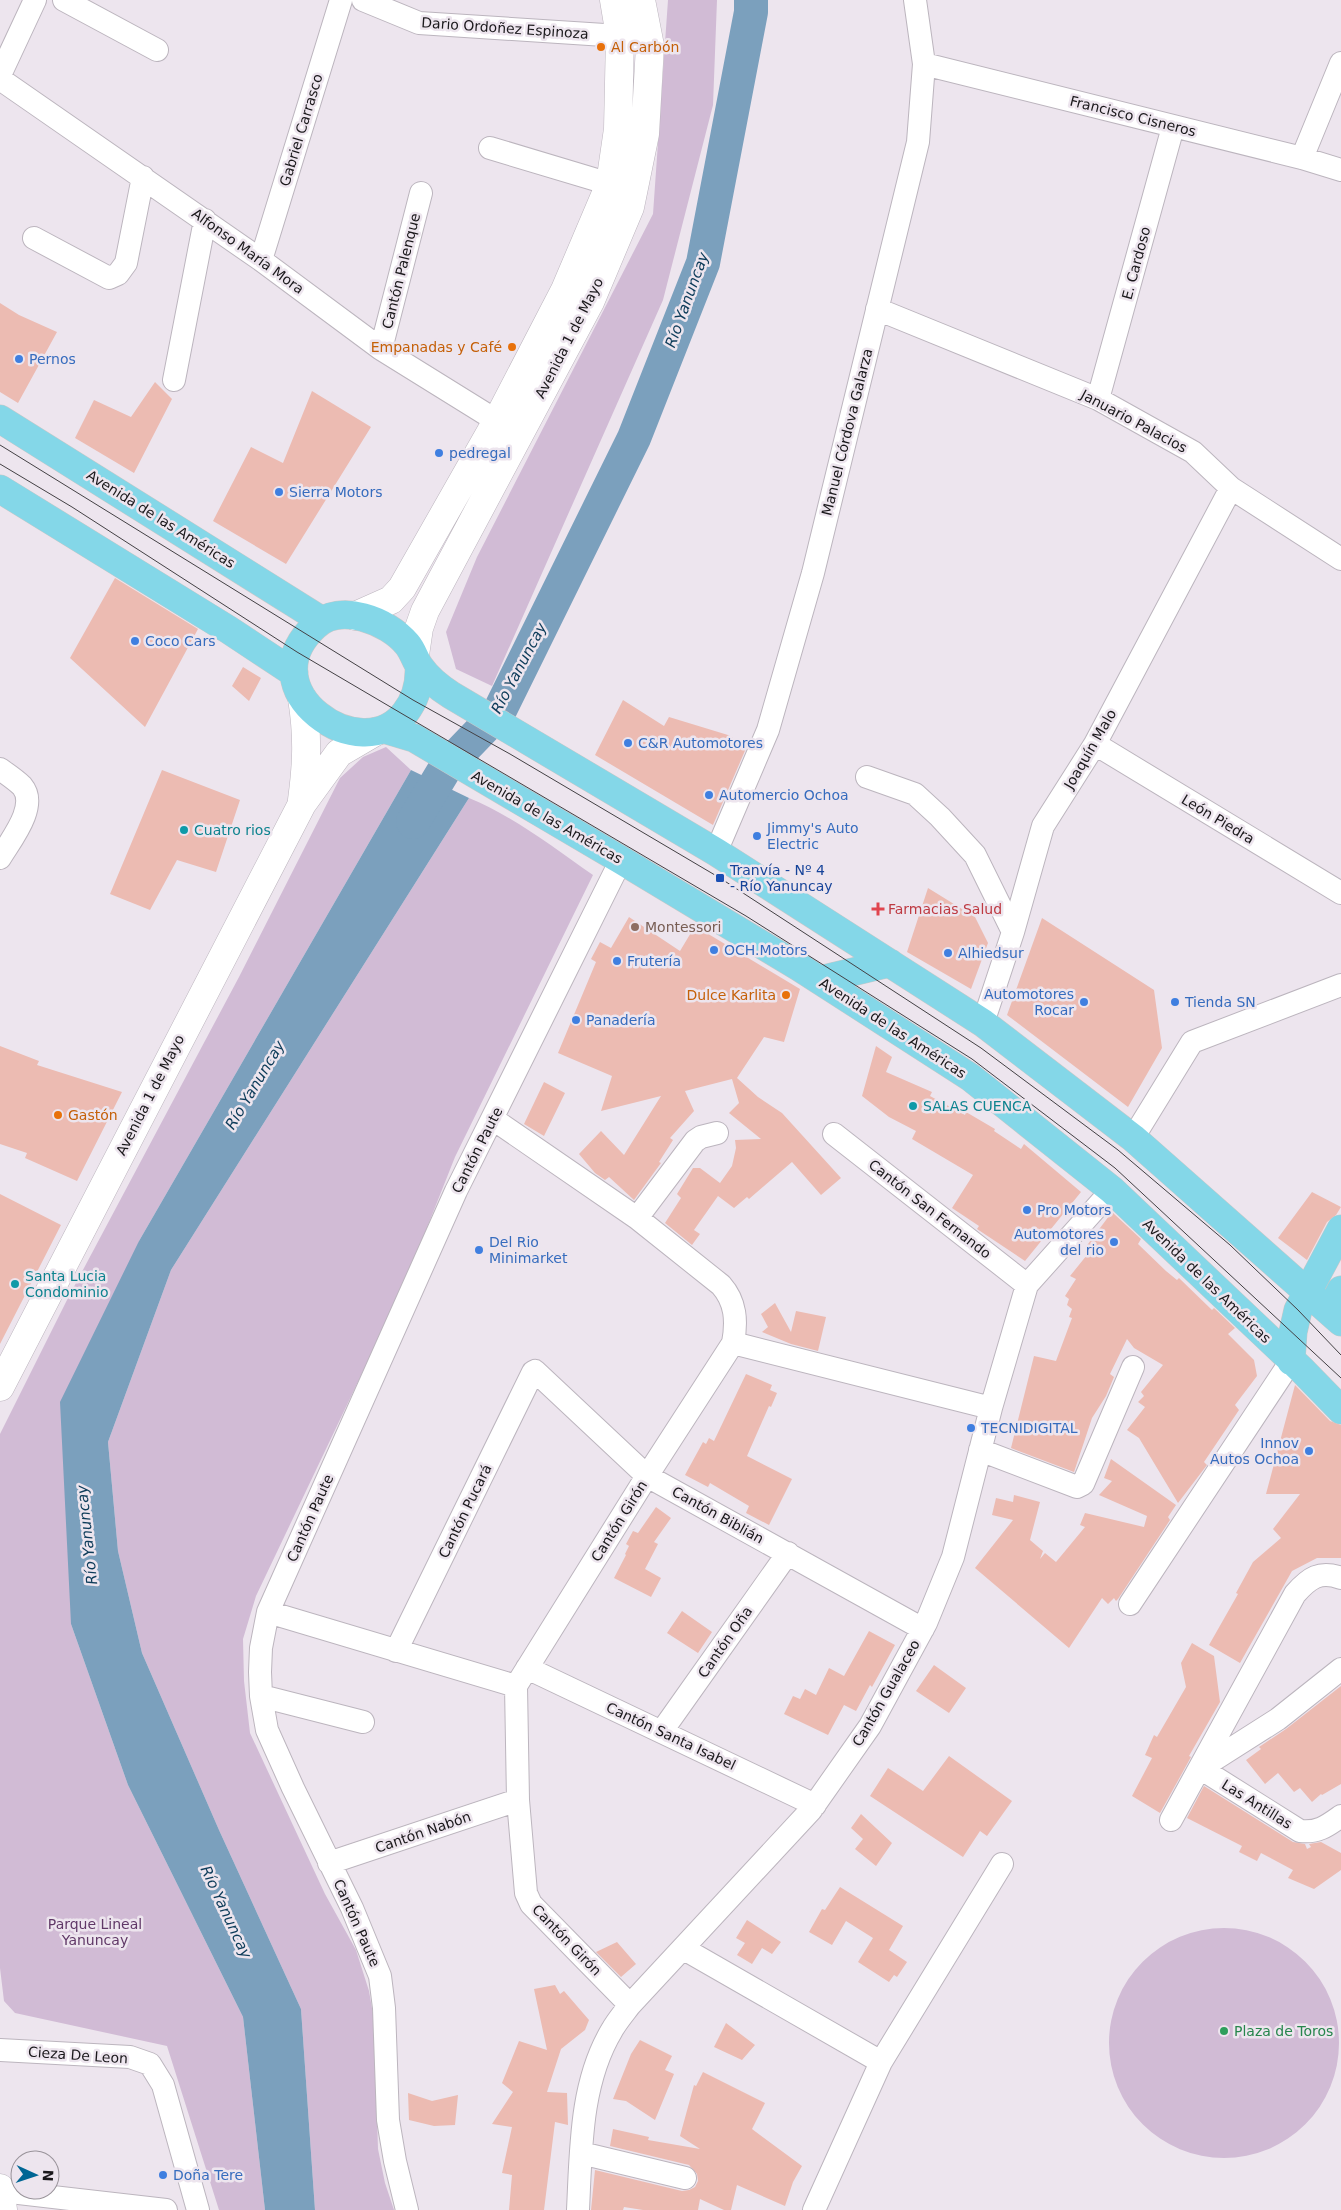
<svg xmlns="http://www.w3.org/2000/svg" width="1341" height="2210" font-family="'DejaVu Sans',sans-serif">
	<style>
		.green { fill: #d1bbd5 }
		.water { fill: #7ba0bd }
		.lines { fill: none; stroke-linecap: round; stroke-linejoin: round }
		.river { stroke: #7ba0bd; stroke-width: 34 }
		.building { fill: #ecbbb2 }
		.minor-casing { stroke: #bcb5be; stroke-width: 24 }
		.secondary-casing { stroke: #bcb5be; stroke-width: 29 }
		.primary-casing { stroke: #c8c8c8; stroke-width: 29 }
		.minor { stroke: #fff; stroke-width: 22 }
		.secondary { stroke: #fff; stroke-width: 28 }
		.primary { stroke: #84d7e8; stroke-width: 28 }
		.tram { stroke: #434044; stroke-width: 1 }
		.food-dot { fill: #e8710a; stroke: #ede5ee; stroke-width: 2 }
		.shop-dot { fill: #3f7fe0; stroke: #ede5ee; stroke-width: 2 }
		.culture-dot { fill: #0f9aa8; stroke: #ede5ee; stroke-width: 2 }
		.transit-dot { fill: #1a4fb4; stroke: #ede5ee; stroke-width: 2 }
		.health-dot { fill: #e0444e; stroke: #ede5ee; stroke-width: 2 }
		.education-dot { fill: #8d6e63; stroke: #ede5ee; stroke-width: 2 }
		.leisure-dot { fill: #2e9e5b; stroke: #ede5ee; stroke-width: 2 }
		.labels { text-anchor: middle; stroke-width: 5; stroke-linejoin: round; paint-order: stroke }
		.street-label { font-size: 14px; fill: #1a181b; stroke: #ede5ee }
		.food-label { font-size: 14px; fill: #c56008; stroke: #ede5ee; text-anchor: start }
		.shop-label { font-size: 14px; fill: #366cbe; stroke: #ede5ee; text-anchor: start }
		.culture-label { font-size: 14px; fill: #0d838f; stroke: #ede5ee; text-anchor: start }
		.transit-label { font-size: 14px; fill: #164399; stroke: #ede5ee; text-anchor: start }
		.health-label { font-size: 14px; fill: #be3a42; stroke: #ede5ee; text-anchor: start }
		.education-label { font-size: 14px; fill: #785e54; stroke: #ede5ee; text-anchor: start }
		.park-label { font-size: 14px; fill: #603867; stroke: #ede5ee }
		.leisure-label { font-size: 14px; fill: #27864d; stroke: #ede5ee; text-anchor: start }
		.water-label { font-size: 15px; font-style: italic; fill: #0c3b59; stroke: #ede5ee }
	</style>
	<rect width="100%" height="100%" fill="#ede5ee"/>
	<path class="green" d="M 668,0 L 717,0 L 713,105 L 663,300 L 492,686 L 456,669 L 446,632 L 477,557 L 653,214 Z
		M 386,747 L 411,770 L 139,1241 L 71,1624 L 128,1785 L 243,2017 L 265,2210 L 219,2210 L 167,2046 L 15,2013 L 4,2001 L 0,1968 L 0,1434 L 68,1298 L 239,977 L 340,778 L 363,757 Z
		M 469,798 C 513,816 553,847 593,875 L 455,1157 L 405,1283 L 256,1596 L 243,1639 L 244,1681 L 250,1733 L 325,1894 L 356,1950 L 369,1991 L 374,2020 L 378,2149 L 385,2183 L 394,2210 L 315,2210 L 301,2009 L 219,1830 L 142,1653 L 118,1551 L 108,1442 L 171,1270 Z
		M1109 2043a115 115 0 1 1 230 0a115 115 0 1 1-230 0Z"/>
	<path class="water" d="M 411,770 L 469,798 L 171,1270 L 108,1442 L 118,1551 L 142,1653 L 219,1830 L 301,2009 L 315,2210 L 265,2210 L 243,2017 L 128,1785 L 71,1624 L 60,1402 L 139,1241 Z"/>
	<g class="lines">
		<path class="river" d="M 413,822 L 446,767 L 499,712 L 634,438 L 703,263 L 751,12 L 751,0"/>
	</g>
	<path class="building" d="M 0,303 L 19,315 L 57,332 L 18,403 L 0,392 Z
		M 155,382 L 172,399 L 134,473 L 75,438 L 94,400 L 131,417 Z
		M 312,391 L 371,427 L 286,564 L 213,521 L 251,447 L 283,463 Z
		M 115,578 L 198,629 L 145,727 L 70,658 Z
		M 243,667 L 261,678 L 249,701 L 232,686 Z
		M 623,700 L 664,726 L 669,717 L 728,735 L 747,746 L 713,825 L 595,755 Z
		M 162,770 L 240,800 L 216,872 L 177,860 L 150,910 L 110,894 Z
		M 928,888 L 975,917 L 988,943 L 971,989 L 907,952 Z
		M 629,917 L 680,951 L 695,926 L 800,989 L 784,1042 L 764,1037 L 737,1078 L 758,1097 L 782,1113 L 841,1178 L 821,1195 L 792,1162 L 749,1199 L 747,1197 L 734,1208 L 718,1196 L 694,1230 L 700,1234 L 692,1245 L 665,1223 L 681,1198 L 677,1194 L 693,1168 L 700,1168 L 720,1183 L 732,1166 L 736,1148 L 735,1140 L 761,1139 L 729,1113 L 739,1103 L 732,1079 L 685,1091 L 694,1111 L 670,1138 L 673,1140 L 659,1162 L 661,1163 L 634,1200 L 609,1177 L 605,1180 L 595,1173 L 579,1154 L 601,1131 L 624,1155 L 661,1096 L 601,1111 L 612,1076 L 558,1053 L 596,962 L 591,959 L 600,942 L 611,948 Z
		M 1042,918 L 1154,990 L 1162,1048 L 1128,1107 L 1007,1015 Z
		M 0,1046 L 39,1061 L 37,1065 L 122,1092 L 77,1181 L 25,1158 L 27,1153 L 0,1144 Z
		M 876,1046 L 892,1057 L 886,1072 L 932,1092 L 930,1096 L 965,1115 L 966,1112 L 995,1129 L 994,1131 L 1021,1149 L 1024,1144 L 1081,1192 L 1025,1261 L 977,1229 L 979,1226 L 952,1208 L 973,1175 L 912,1139 L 916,1131 L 889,1117 L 862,1096 Z
		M 544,1082 L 565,1093 L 544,1136 L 524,1124 Z
		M 1312,1192 L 1341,1207 L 1336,1215 L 1327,1222 L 1307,1260 L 1278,1238 Z
		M 0,1194 L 61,1225 L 0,1344 Z
		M 1112,1212 L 1141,1239 L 1138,1244 L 1166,1271 L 1177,1280 L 1179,1278 L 1212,1310 L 1214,1308 L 1235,1328 L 1228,1334 L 1254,1360 L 1257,1376 L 1235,1405 L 1239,1410 L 1204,1462 L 1207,1465 L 1178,1503 L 1139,1438 L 1127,1430 L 1145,1407 L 1138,1402 L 1144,1396 L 1141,1392 L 1163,1365 L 1134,1348 L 1127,1339 L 1110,1374 L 1114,1377 L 1106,1396 L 1092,1418 L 1074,1472 L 1011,1448 L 1034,1356 L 1056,1361 L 1072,1318 L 1069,1317 L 1072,1309 L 1067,1305 L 1069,1299 L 1065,1296 L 1076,1279 L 1070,1276 L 1091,1250 L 1085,1248 Z
		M 775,1303 L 791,1332 L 796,1311 L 826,1317 L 818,1351 L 791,1344 L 762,1332 L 768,1327 L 761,1314 Z
		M 746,1374 L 772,1385 L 770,1390 L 777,1393 L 771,1407 L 769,1406 L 747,1456 L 792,1479 L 769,1525 L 746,1513 L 749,1506 L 710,1483 L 708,1487 L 685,1475 L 703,1442 L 706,1444 L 709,1438 L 714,1441 Z
		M 1295,1385 L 1330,1421 L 1341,1425 L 1341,1558 L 1317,1558 L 1292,1571 L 1240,1663 L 1209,1645 L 1238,1594 L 1236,1593 L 1253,1562 L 1281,1538 L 1273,1529 L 1300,1494 L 1266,1494 Z
		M 1111,1459 L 1176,1505 L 1168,1517 L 1170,1520 L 1118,1599 L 1116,1601 L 1114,1598 L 1108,1604 L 1102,1598 L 1069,1648 L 975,1568 L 1013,1520 L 992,1515 L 996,1498 L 1013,1502 L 1014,1495 L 1040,1502 L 1030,1540 L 1043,1551 L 1040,1559 L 1045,1553 L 1056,1562 L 1085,1527 L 1080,1525 L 1085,1513 L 1144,1527 L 1147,1516 L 1099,1495 L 1112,1481 L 1104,1478 Z
		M 656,1507 L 671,1518 L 654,1542 L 658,1544 L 645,1569 L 661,1578 L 651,1597 L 614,1578 L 626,1555 L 625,1554 L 629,1546 L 626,1544 L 633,1531 L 638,1533 Z
		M 682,1611 L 712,1632 L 698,1653 L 667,1633 Z
		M 869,1631 L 895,1645 L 872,1687 L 870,1685 L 856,1711 L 844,1705 L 828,1735 L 784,1714 L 793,1696 L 800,1699 L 805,1689 L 816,1695 L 829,1668 L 844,1676 Z
		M 1192,1643 L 1214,1656 L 1220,1702 L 1189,1756 L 1191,1757 L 1160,1813 L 1132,1796 L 1152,1758 L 1145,1755 L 1154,1735 L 1157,1737 L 1186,1687 L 1181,1663 Z
		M 934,1665 L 966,1688 L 949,1713 L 916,1691 Z
		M 1341,1686 L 1341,1784 L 1322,1795 L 1321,1794 L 1312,1802 L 1300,1788 L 1294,1792 L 1278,1773 L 1265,1784 L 1246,1760 L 1261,1749 L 1259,1747 L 1286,1729 Z
		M 949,1756 L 1012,1801 L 987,1836 L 980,1831 L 963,1857 L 870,1796 L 888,1768 L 923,1791 Z
		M 1204,1786 L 1293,1842 L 1305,1844 L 1307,1849 L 1311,1847 L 1309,1844 L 1321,1842 L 1341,1853 L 1341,1870 L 1314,1889 L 1288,1878 L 1293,1870 L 1261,1853 L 1257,1861 L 1239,1852 L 1242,1846 L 1187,1818 Z
		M 861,1814 L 892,1843 L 876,1866 L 855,1849 L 863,1839 L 851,1828 Z
		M 840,1887 L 903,1926 L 889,1950 L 907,1962 L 897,1977 L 894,1975 L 889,1982 L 858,1962 L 873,1938 L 846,1921 L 832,1945 L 809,1932 L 822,1909 L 825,1910 Z
		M 747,1920 L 781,1942 L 772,1954 L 762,1948 L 752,1964 L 737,1955 L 745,1943 L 736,1938 Z
		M 617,1942 L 636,1964 L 621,1977 L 596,1952 Z
		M 555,1985 L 560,1994 L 564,1991 L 589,2020 L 585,2030 L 561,2049 L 547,2092 L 567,2093 L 568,2125 L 555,2122 L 544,2210 L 509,2210 L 512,2175 L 502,2173 L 512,2127 L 492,2124 L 513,2092 L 502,2083 L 519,2041 L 547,2050 L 534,1989 Z
		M 726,2023 L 755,2045 L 742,2060 L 714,2047 Z
		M 640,2040 L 672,2056 L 665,2070 L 674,2074 L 655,2120 L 626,2101 L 613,2099 L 631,2054 Z
		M 703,2072 L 765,2103 L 752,2129 L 802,2166 L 793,2182 L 785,2206 L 737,2185 L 731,2210 L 724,2210 L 700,2199 L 698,2210 L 643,2210 L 624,2207 L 623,2210 L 591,2210 L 595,2170 L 682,2191 L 689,2190 L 695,2187 L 698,2181 L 697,2174 L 689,2165 L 610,2146 L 613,2129 L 649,2137 L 648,2140 L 700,2149 L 680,2136 L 694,2085 L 696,2086 Z
		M 408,2093 L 432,2101 L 458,2095 L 455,2125 L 434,2126 L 409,2120 Z"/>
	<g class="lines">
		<g class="minor-casing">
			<path id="minor" d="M 64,0 L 157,50
				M 363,0 L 419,23 L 620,36 L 635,41
				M 924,64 L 1302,158 L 1341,170
				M 0,75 L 35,0
				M 0,79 L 261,260 L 381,349 L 497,421
				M 490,148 L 610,184
				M 1302,158 L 1341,63
				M 34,238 L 109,278 L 118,274 L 126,263 L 143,177
				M 261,260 L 341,0
				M 877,309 L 1098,399 L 1193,452 L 1231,488 L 1341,559
				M 381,349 L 421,193
				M 174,380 L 205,220
				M 1098,399 L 1173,127
				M 1095,744 L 1341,893
				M 0,769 C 7,774 16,780 22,786 C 39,806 10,841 0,858
				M 867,777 L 915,794 L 940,817 L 975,855 L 1013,932
				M 716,852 L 768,730 L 813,573 L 918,142 L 924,64 L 915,0
				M 983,1023 L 1013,932 L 1043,826 L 1095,744 L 1231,488
				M 493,1119 L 637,1218 L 721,1285 C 736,1302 737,1321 733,1343 L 647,1476 L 516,1686 L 518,1800 L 526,1893 L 531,1904 L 630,2005
				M 834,1134 L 1027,1285
				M 1133,1138 L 1192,1042 L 1341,985
				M 637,1218 L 695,1141 L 701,1137 L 717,1133
				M 733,1343 L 991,1408
				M 980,1450 L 1077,1487 L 1083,1484 L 1133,1367
				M 1130,1604 L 1291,1361
				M 268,1612 L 516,1686
				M 396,1651 L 533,1372 L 535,1371 L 647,1476 L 923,1629
				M 527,1668 L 815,1805
				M 261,1696 L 363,1722
				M 662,1731 L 788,1553
				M 1200,1768 L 1300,1831 C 1318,1833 1327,1826 1341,1816
				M 1201,1768 L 1278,1719 L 1341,1669
				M 1171,1820 L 1295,1594 C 1309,1578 1320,1570 1341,1578
				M 329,1863 L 518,1800
				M 684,1949 L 881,2062
				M 0,2050 L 130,2057 L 150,2064 L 163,2085 L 198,2210
				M 581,2153 L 685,2178
				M 0,2191 L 166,2210
				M 407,2210 L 395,2161 L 388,2120 L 384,2008 L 380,1976 L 352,1908 L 293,1788 L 267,1730 L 261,1696 L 260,1672 L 261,1648 L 268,1612 L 456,1191 L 621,860
				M 578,2210 C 581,2150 580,2083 612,2030 C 617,2021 624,2013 630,2005 L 811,1810 L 870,1726 L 926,1623 L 953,1557 L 991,1408 L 1027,1285 L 1112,1190
				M 814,2210 L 881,2062 L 1002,1864"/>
		</g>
		<g class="secondary-casing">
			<path id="secondary" d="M 355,616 L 391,600 L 402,588 L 497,421 L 565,290 L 610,184 L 618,129 L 620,36 L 614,0
				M 415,655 L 419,628 L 425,611 L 590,302 L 630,207 L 645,134 L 650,46 L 641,0
				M 302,800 C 307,763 308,736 302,698
				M 0,1387 L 302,804 L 339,753 L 375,732
				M 0,2188 L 3,2210"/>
		</g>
		<g class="primary-casing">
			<path id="primary" d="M 0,419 L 321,620
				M 0,489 L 229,630 L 294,673
				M 419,666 C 420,684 416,699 405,713 C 362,770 246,690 315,626 C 340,602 388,621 407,644 C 413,651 415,660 420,667 C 427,677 440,688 451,695 L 716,852 L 983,1023 L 1133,1138 L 1341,1322
				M 384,729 L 414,738 L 621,860 L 799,967 L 970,1077 L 1112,1190 L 1303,1371 L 1341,1410
				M 819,980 L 890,963
				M 1330,1311 L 1341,1290
				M 1291,1361 L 1293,1332 L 1298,1310 L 1341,1229"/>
		</g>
		<use href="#minor" class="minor"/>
		<use href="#secondary" class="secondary"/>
		<use href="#primary" class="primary"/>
		<path class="tram" d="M 0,445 L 413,700 L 510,754 L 720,878 L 981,1048 L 1118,1150 L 1230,1245 L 1298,1310 L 1341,1355
			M 0,464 L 72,507 L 297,652 L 746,916 L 972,1059 L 1115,1168 L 1341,1378"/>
	</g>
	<g class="food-dot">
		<circle cx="601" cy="47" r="5"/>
		<circle cx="512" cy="347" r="5"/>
		<circle cx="786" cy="995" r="5"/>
		<circle cx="58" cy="1115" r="5"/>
	</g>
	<g class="shop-dot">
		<circle cx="19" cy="359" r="5"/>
		<circle cx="439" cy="453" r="5"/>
		<circle cx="279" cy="492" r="5"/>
		<circle cx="135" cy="641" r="5"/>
		<circle cx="628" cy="743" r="5"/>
		<circle cx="709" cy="795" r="5"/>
		<circle cx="757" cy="836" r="5"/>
		<circle cx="714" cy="950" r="5"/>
		<circle cx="948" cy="953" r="5"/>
		<circle cx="617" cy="961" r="5"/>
		<circle cx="1084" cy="1002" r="5"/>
		<circle cx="1175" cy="1002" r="5"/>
		<circle cx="576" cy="1020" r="5"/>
		<circle cx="1027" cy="1210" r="5"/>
		<circle cx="1114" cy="1242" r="5"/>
		<circle cx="479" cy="1250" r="5"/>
		<circle cx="971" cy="1428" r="5"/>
		<circle cx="1309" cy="1451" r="5"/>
		<circle cx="163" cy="2175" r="5"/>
	</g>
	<g class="culture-dot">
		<circle cx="184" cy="830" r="5"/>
		<circle cx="913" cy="1106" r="5"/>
		<circle cx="15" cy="1284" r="5"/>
	</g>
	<rect class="transit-dot" x="715" y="873" width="10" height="10" rx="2.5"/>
	<path class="health-dot" d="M875.5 901.5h5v5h5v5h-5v5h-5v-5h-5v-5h5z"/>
	<circle class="education-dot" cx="635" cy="927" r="5"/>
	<circle class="leisure-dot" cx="1224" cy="2031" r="5"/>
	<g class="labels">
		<g class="street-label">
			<text transform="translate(505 28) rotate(4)" y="5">Dario Ordoñez Espinoza</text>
			<text transform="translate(1133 116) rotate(14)" y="5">Francisco Cisneros</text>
			<text transform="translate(301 130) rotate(-73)" y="5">Gabriel Carrasco</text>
			<text transform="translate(248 251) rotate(36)" y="5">Alfonso María Mora</text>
			<text transform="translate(1136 263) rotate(-75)" y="5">E. Cardoso</text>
			<text transform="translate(401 271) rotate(-76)" y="5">Cantón Palenque</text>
			<text transform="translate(569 338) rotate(-63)" y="5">Avenida 1 de Mayo</text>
			<text transform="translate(1134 421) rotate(28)" y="5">Januario Palacios</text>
			<text transform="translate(847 432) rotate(-76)" y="5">Manuel Córdova Galarza</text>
			<text transform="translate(161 519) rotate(32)" y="5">Avenida de las Américas</text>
			<text transform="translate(1090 749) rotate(-60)" y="5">Joaquín Malo</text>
			<text transform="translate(547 817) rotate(30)" y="5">Avenida de las Américas</text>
			<text transform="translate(1218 819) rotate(31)" y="5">León Piedra</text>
			<text transform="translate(893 1028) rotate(33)" y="5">Avenida de las Américas</text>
			<text transform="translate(150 1095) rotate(-63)" y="5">Avenida 1 de Mayo</text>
			<text transform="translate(477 1150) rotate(-63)" y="5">Cantón Paute</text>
			<text transform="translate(930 1209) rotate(38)" y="5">Cantón San Fernando</text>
			<text transform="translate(1207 1281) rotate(44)" y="5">Avenida de las Américas</text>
			<text transform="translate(465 1511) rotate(-64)" y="5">Cantón Pucará</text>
			<text transform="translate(718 1515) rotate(29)" y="5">Cantón Biblián</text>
			<text transform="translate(310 1518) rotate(-66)" y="5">Cantón Paute</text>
			<text transform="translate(619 1521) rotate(-58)" y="5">Cantón Girón</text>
			<text transform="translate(725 1642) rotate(-55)" y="5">Cantón Oña</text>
			<text transform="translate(886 1693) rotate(-60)" y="5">Cantón Gualaceo</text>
			<text transform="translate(671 1736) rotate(25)" y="5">Cantón Santa Isabel</text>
			<text transform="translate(1257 1804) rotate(32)" y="5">Las Antillas</text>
			<text transform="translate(423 1832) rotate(-19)" y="5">Cantón Nabón</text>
			<text transform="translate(357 1923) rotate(66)" y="5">Cantón Paute</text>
			<text transform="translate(567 1940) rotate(46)" y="5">Cantón Girón</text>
			<text transform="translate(78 2055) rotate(4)" y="5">Cieza De Leon</text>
		</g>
		<g class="food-label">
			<text x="611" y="52">Al Carbón</text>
			<text x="502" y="352" text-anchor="end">Empanadas y Café</text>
			<text x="776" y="1000" text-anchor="end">Dulce Karlita</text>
			<text x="68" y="1120">Gastón</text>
		</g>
		<g class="shop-label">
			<text x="29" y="364">Pernos</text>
			<text x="449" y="458">pedregal</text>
			<text x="289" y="497">Sierra Motors</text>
			<text x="145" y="646">Coco Cars</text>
			<text x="638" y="748">C&amp;R Automotores</text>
			<text x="719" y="800">Automercio Ochoa</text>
			<text x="767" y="833">Jimmy's Auto<tspan x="767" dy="16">Electric</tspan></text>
			<text x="724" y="955">OCH.Motors</text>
			<text x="958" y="958">Alhiedsur</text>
			<text x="627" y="966">Frutería</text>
			<text x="1074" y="999" text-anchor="end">Automotores<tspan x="1074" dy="16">Rocar</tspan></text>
			<text x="1185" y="1007">Tienda SN</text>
			<text x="586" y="1025">Panadería</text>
			<text x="1037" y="1215">Pro Motors</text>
			<text x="1104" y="1239" text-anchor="end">Automotores<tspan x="1104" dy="16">del rio</tspan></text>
			<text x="489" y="1247">Del Rio<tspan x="489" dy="16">Minimarket</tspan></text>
			<text x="981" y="1433">TECNIDIGITAL</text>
			<text x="1299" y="1448" text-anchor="end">Innov<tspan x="1299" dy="16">Autos Ochoa</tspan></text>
			<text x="173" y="2180">Doña Tere</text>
		</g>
		<g class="culture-label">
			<text x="194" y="835">Cuatro rios</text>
			<text x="923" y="1111">SALAS CUENCA</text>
			<text x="25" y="1281">Santa Lucia<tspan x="25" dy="16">Condominio</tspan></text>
		</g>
		<g class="transit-label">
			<text x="730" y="875">Tranvía - Nº 4<tspan x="730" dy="16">- Río Yanuncay</tspan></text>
		</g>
		<g class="health-label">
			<text x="888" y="914">Farmacias Salud</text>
		</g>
		<g class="education-label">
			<text x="645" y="932">Montessori</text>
		</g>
		<g class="park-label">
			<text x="95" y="1929">Parque Lineal<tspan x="95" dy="16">Yanuncay</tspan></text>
		</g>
		<g class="leisure-label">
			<text x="1234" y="2036">Plaza de Toros</text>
		</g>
		<g class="water-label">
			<text transform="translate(687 300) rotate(-70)" y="5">Río Yanuncay</text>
			<text transform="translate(519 668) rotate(-62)" y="5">Río Yanuncay</text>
			<text transform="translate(255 1085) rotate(-59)" y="5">Río Yanuncay</text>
			<text transform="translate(87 1535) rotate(-96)" y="5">Río Yanuncay</text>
			<text transform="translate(226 1912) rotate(65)" y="5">Río Yanuncay</text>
		</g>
	</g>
	<g transform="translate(35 2175) rotate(93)"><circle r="24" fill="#ede5ee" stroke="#99939a"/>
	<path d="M0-4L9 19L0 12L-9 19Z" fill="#006694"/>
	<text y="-8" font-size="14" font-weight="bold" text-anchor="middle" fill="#1a181b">N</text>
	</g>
</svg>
